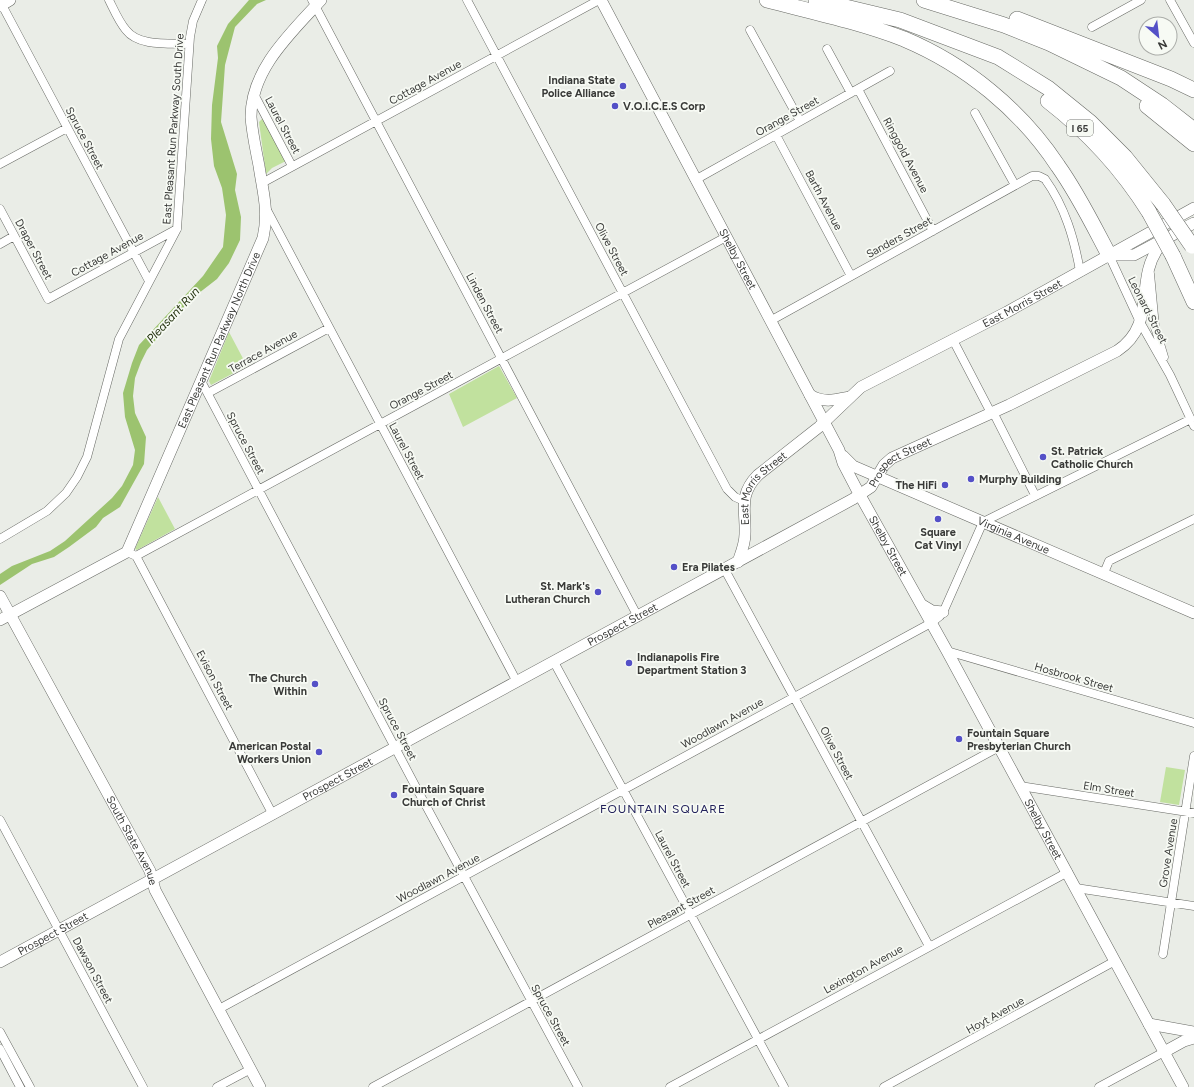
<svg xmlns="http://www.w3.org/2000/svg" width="1194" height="1087" font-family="Figtree,sans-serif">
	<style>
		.green { fill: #c1e19e }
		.water { fill: #9cc36f }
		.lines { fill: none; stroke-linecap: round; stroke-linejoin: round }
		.street-casing { stroke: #676964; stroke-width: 9 }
		.secondary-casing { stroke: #676964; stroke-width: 12 }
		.highway-casing { stroke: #676964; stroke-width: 16 }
		.street { stroke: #fff; stroke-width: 8 }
		.secondary { stroke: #fff; stroke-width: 11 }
		.highway { stroke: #fff; stroke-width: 15 }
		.highway-bridge-casing { stroke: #676964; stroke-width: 16; stroke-linecap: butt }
		.highway-bridge { stroke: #fff; stroke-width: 15 }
		.poi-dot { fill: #5450c7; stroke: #f7faf4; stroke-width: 1.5 }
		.labels { text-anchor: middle; stroke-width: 3.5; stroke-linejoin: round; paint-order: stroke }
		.shield { fill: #f7faf4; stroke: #727470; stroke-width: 1 }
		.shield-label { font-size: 10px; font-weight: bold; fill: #393a38 }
		.poi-label { font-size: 11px; font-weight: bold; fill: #393a38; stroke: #f7faf4; text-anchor: start }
		.street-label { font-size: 11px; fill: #393a38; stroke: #f7faf4 }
		.water-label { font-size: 12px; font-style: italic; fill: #283714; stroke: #f7faf4 }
		.neighbourhood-label { font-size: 12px; letter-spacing: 1px; fill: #23225c; stroke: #f7faf4 }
	</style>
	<rect width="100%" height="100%" fill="#eaede7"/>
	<path class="green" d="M 263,118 L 286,161 L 272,168 L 266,174 L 259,122 Z
		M 229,332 L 247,366 L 211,385 L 209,381 Z
		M 499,366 L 517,398 L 463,427 L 449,394 Z
		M 158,497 L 175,529 L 137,550 L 135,549 Z
		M 1166,767 L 1185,770 L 1179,805 L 1160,802 Z"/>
	<path class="water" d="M 249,0 L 266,0 L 257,4 L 235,27 L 225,65 L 221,122 L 237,174 L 235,190 L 241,217 L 240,240 L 229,263 L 217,279 L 190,300 L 147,350 L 141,362 L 135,378 L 133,396 L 135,413 L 146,437 L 144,464 L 120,507 L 103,518 L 96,527 L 69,547 L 54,557 L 32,564 L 0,585 L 0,574 L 12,566 L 50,551 L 65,541 L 112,498 L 122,486 L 133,465 L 135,450 L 125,417 L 123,393 L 132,363 L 139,345 L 203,276 L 223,247 L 226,215 L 222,188 L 214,166 L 211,139 L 212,105 L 218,58 L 217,46 L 228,24 Z"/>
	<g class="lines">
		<g class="street-casing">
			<path id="street" d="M 109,0 C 114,10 119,22 126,30 C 139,47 170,43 189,44
				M 312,0 L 638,617
				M 467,0 L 727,489 L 735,497 L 744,501
				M 1170,0 L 1194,43
				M 2,5 L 149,281
				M 1092,27 L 1141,0
				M 750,30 L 800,121
				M 827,49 L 851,93
				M 858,89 L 933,231
				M 254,94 L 292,166
				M 975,113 L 1015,185
				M 776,135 L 851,276
				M 0,164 L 67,128
				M 695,180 L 890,71
				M 262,183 L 599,0
				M 0,209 L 48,299 L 177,229
				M 267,210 L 517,682
				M 0,244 L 14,236
				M 1109,255 L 1140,322 L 1170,375 L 1194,426
				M 1150,274 L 1155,327 L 1164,357
				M 770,321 L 1032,176 L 1039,176 L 1045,179 C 1065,207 1074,238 1080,271
				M 953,340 L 991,413
				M 201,381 L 418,791 L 578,1087
				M 208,393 L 329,328
				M 993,412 L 1035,495
				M 0,539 L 47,511 L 66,493 L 77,477 L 87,457 L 119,339 L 177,229 L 190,37 L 193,21 L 202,0
				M 127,552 L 136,556 L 726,237
				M 136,556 L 273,815
				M 725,570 L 929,946
				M 1104,573 L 1109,561 L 1194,519
				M 947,651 L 1194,723
				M 554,662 L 784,1087
				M 1020,786 L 1194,813
				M 0,820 L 143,1087
				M 1076,888 L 1194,906
				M 1163,954 L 1194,756
				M 219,1009 L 931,623 L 940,616 L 945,608 L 983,522 L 1191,419
				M 0,1032 L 30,1087
				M 0,1049 L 20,1087
				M 217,1087 L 251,1069
				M 373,1087 L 999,747
				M 670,1087 L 1068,872
				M 884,1087 L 1115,961
				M 1099,1087 L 1164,1052"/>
		</g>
		<g class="secondary-casing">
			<g id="secondary">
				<path id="s1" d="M 601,0 L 839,450 L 843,463 L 856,488 L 947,651 L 1183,1087"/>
				<path d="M 0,6 L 10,0"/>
				<path d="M 1109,255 L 1134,255 L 1162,240"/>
				<path d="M 810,395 C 823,403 835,400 850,397"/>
				<path id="s2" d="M 843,456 L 853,466 L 1194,613"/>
				<path id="s3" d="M 738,562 C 741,553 745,544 745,534 C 746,511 738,495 758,475 L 819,427 L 861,387 L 1007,312 L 1194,208"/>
				<path id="s4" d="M 0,596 L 150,871 L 155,890 L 260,1087"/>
				<path d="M 922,605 L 932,611 L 943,612"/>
				<path id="s5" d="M 0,620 L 127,552 L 263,238 C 269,210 263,193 259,166 C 256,150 252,133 251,117 C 251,69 291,33 321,0"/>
				<path id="s6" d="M 0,962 L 853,499 L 871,487 L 884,465 L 892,458 L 1009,405 L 1117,351 C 1158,324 1134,280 1159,247 C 1168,236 1182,229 1194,223"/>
				<path d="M 1149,1024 L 1194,1032"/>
				<path d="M 1164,1052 L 1184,1041 L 1194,1038"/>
			</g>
		</g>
		<g class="highway-casing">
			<path id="highway" d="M 767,0 C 813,12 860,22 904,39 C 966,65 1021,110 1058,166 C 1078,194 1093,225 1109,255
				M 816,0 L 900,20 L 998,57 L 1048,88 L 1090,122 L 1125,157 L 1163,204
				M 924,0 L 1004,25 L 1049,43 L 1121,78 L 1162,105 L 1194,130
				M 1017,19 L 1171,79 L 1194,90
				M 1048,101 C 1088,132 1122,169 1149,212
				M 1147,106 L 1194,144
				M 1173,256 L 1194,302"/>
		</g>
		<use href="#street" class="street"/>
		<use href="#secondary" class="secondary"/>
		<use href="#highway" class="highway"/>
		<g class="highway-bridge-casing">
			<path id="highway-bridge" d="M 1163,204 L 1192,246
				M 1149,212 L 1173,256"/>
		</g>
		<use href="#highway-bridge" class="highway-bridge"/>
	</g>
	<g class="poi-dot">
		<circle cx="623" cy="86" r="4"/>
		<circle cx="615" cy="106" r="4"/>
		<circle cx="1043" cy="457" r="4"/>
		<circle cx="971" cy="479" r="4"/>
		<circle cx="945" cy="485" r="4"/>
		<circle cx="938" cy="519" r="4"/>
		<circle cx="674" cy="567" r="4"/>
		<circle cx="598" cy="592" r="4"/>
		<circle cx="629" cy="663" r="4"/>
		<circle cx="315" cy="684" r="4"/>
		<circle cx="959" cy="739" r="4"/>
		<circle cx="319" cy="752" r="4"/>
		<circle cx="394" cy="795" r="4"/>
	</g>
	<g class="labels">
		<rect class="shield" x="1067" y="120" width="26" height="16" rx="3"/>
		<g class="shield-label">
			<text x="1080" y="132">I 65</text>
		</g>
		<g class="poi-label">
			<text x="615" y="84" text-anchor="end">Indiana State<tspan x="615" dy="13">Police Alliance</tspan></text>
			<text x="623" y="110">V.O.I.C.E.S Corp</text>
			<text x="1051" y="455">St. Patrick<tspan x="1051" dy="13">Catholic Church</tspan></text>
			<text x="979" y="483">Murphy Building</text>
			<text x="937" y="489" text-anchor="end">The HiFi</text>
			<text x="938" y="536" text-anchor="middle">Square<tspan x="938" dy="13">Cat Vinyl</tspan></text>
			<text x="682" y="571">Era Pilates</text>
			<text x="590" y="590" text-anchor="end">St. Mark's<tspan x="590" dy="13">Lutheran Church</tspan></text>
			<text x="637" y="661">Indianapolis Fire<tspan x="637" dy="13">Department Station 3</tspan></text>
			<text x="307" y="682" text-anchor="end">The Church<tspan x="307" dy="13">Within</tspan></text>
			<text x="967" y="737">Fountain Square<tspan x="967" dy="13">Presbyterian Church</tspan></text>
			<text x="311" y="750" text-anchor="end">American Postal<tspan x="311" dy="13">Workers Union</tspan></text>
			<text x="402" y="793">Fountain Square<tspan x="402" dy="13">Church of Christ</tspan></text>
		</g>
		<g class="street-label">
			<text transform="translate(425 82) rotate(-29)" y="4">Cottage Avenue</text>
			<text transform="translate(787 116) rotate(-29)" y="4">Orange Street</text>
			<text transform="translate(283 125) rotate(62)" y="4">Laurel Street</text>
			<text transform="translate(173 129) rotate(-86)" y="4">East Pleasant Run Parkway South Drive</text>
			<text transform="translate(85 138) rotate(62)" y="4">Spruce Street</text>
			<text transform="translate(906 155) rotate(62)" y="4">Ringgold Avenue</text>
			<text transform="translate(824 200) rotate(62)" y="4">Barth Avenue</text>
			<text transform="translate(899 237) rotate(-29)" y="4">Sanders Street</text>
			<text transform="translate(34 249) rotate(62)" y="4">Draper Street</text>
			<text transform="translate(612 249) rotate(62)" y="4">Olive Street</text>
			<text transform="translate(107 254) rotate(-29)" y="4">Cottage Avenue</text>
			<text dy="4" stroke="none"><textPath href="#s1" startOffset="293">Shelby Street</textPath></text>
			<text transform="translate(485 303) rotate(62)" y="4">Linden Street</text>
			<text dy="4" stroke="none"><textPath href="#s3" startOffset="409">East Morris Street</textPath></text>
			<text transform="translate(1148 310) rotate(63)" y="4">Leonard Street</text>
			<text dy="4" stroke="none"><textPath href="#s5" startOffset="375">East Pleasant Run Parkway North Drive</textPath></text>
			<text transform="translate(263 351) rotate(-29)" y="4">Terrace Avenue</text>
			<text transform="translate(421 390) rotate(-28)" y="4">Orange Street</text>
			<text transform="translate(246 443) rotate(62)" y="4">Spruce Street</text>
			<text transform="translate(407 451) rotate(62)" y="4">Laurel Street</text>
			<text dy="4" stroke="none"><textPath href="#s6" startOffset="1032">Prospect Street</textPath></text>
			<text dy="4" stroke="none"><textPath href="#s3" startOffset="82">East Morris Street</textPath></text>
			<text dy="4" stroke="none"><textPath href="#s2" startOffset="189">Virginia Avenue</textPath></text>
			<text dy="4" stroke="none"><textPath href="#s1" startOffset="617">Shelby Street</textPath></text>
			<text dy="4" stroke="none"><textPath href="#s6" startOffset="708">Prospect Street</textPath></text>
			<text transform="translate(1074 677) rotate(16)" y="4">Hosbrook Street</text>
			<text transform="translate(215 680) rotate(62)" y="4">Evison Street</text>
			<text transform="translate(722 723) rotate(-29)" y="4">Woodlawn Avenue</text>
			<text transform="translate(398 729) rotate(62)" y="4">Spruce Street</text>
			<text transform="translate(837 753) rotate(62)" y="4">Olive Street</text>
			<text dy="4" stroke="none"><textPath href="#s6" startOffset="384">Prospect Street</textPath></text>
			<text transform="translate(1109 789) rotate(9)" y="4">Elm Street</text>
			<text dy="4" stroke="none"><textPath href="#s1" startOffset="940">Shelby Street</textPath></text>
			<text dy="4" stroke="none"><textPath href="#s4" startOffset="278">South State Avenue</textPath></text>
			<text transform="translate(1168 853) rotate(-81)" y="4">Grove Avenue</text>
			<text transform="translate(673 859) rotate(62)" y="4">Laurel Street</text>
			<text transform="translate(438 878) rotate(-28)" y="4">Woodlawn Avenue</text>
			<text transform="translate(681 907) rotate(-29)" y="4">Pleasant Street</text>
			<text dy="4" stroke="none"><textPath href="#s6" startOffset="60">Prospect Street</textPath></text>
			<text transform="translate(863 969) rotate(-29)" y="4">Lexington Avenue</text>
			<text transform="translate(93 970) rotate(62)" y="4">Dawson Street</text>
			<text transform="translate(551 1015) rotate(61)" y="4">Spruce Street</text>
			<text transform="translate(995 1015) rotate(-29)" y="4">Hoyt Avenue</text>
		</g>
		<g class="water-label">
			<text transform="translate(173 315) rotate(-47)" y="4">Pleasant Run</text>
		</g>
		<g class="neighbourhood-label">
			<text x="663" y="813">FOUNTAIN SQUARE</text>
		</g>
	</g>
	<g transform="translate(1158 36) rotate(152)"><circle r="19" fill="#f7faf4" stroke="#abada9"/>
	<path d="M0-3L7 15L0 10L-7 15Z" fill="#5450c7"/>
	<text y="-6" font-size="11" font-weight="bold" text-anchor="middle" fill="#393a38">N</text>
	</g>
</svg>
